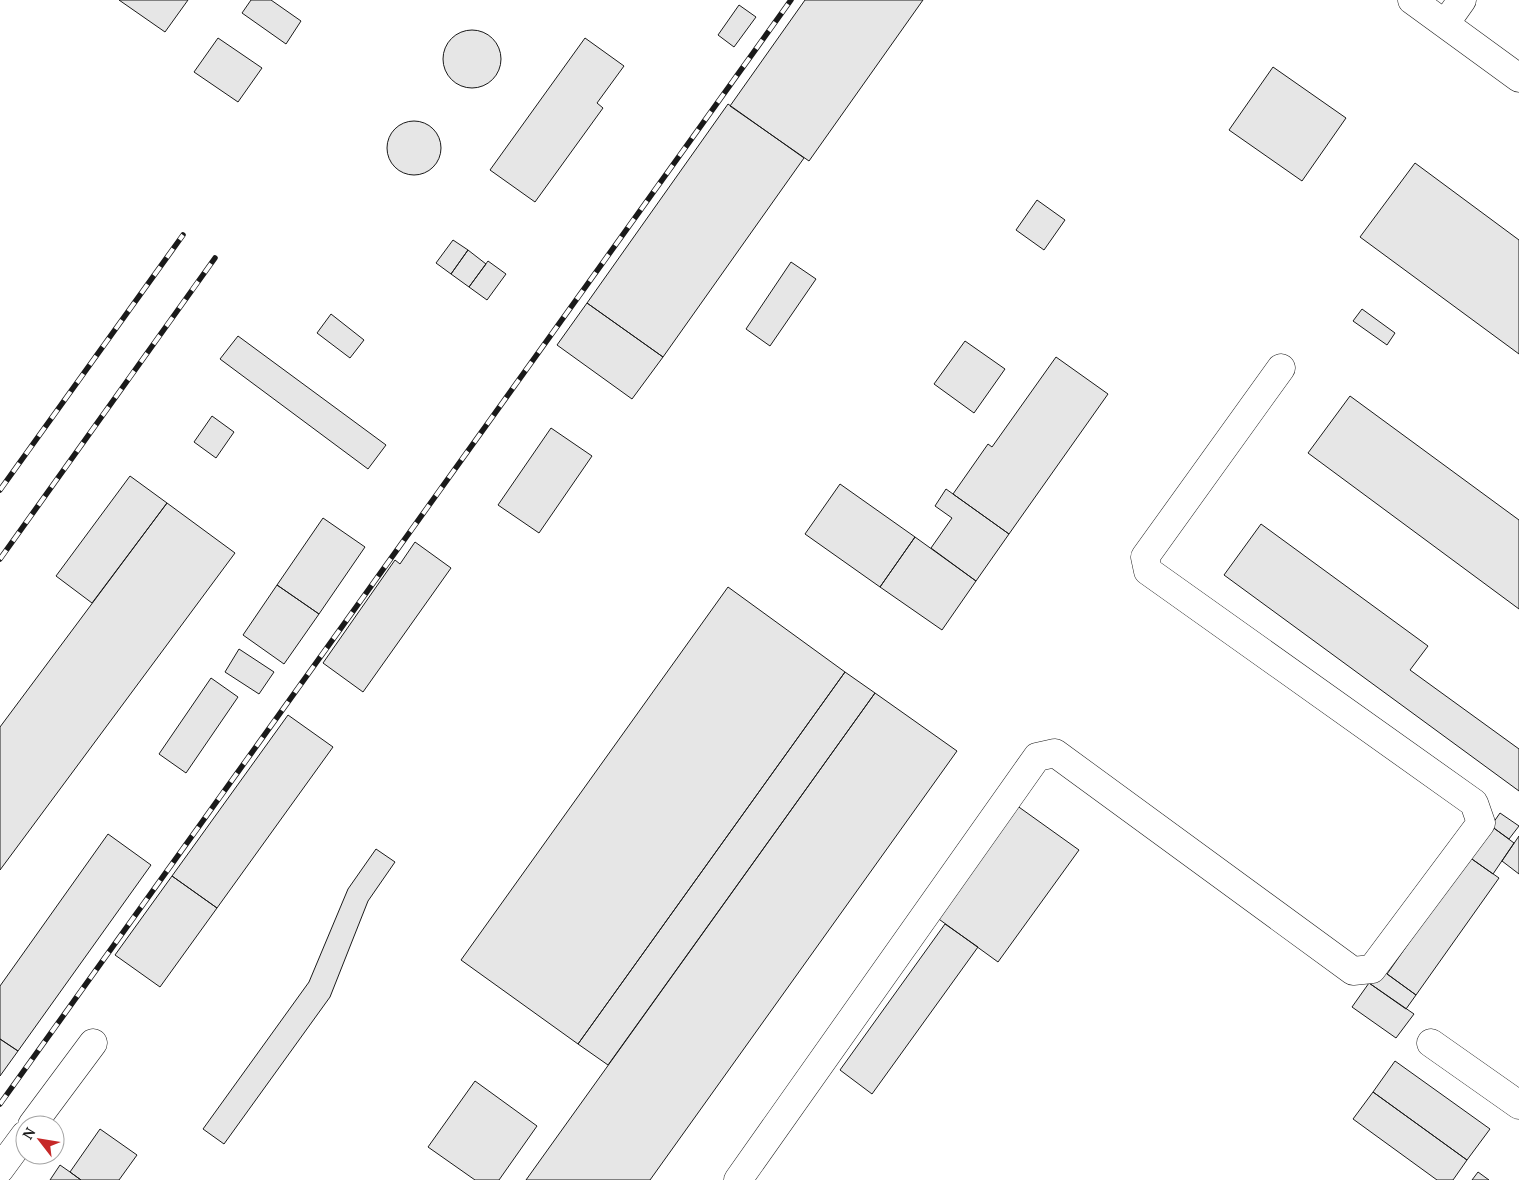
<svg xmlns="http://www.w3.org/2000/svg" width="1519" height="1180" font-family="'PT Serif',serif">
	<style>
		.building { fill: #e6e6e6; stroke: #1a1a1a }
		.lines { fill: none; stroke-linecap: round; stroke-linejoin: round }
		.minor-casing { stroke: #1a1a1a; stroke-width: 29 }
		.minor { stroke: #fff; stroke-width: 28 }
		.rail-casing { stroke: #1a1a1a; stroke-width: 5.5 }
		.rail { stroke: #fff; stroke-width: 4; stroke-dasharray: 11; stroke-linecap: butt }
	</style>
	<rect width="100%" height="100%" fill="#fff"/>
	<path class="building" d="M 119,0 L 188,0 L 165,32 Z
		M 251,0 L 271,0 L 301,21 L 286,44 L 242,13 Z
		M 805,0 L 923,0 L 809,161 L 730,106 Z
		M 739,5 L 756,17 L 734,47 L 718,35 Z
		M443 59a29 29 0 1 1 58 0a29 29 0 1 1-58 0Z
		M 218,38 L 262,68 L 238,102 L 194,72 Z
		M 585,38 L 624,66 L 597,103 L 603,108 L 535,202 L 490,170 Z
		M 1273,67 L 1346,118 L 1302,181 L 1229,130 Z
		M 728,104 L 804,158 L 663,357 L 587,303 Z
		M387 148a27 27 0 1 1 54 0a27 27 0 1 1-54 0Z
		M 1415,163 L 1519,240 L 1519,354 L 1360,237 Z
		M 1037,200 L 1065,220 L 1044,250 L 1016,230 Z
		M 453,240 L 468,250 L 451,274 L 436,263 Z
		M 468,250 L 486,264 L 469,287 L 451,274 Z
		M 488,261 L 506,274 L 487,300 L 469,287 Z
		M 791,262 L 816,279 L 770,346 L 746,329 Z
		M 587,303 L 663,357 L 632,399 L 557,345 Z
		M 1362,309 L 1395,333 L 1387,345 L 1353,321 Z
		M 331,314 L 364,340 L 350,358 L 317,333 Z
		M 238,336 L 386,445 L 368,469 L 220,359 Z
		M 965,341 L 1005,369 L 974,413 L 934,384 Z
		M 1056,357 L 1108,394 L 1009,534 L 953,494 L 988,444 L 992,447 Z
		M 1350,396 L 1519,520 L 1519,609 L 1308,453 Z
		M 212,416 L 234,432 L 216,458 L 194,442 Z
		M 551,428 L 592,456 L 539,533 L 498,505 Z
		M 130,476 L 167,503 L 92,603 L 56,576 Z
		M 840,484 L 915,537 L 880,587 L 805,534 Z
		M 946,489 L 1009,534 L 976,581 L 931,548 L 952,518 L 935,506 Z
		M 167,503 L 235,553 L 0,870 L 0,727 Z
		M 323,518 L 365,547 L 319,614 L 277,585 Z
		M 1261,524 L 1428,646 L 1410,670 L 1519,749 L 1519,791 L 1224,575 Z
		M 915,537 L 976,581 L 942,630 L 880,587 Z
		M 415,542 L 451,568 L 363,692 L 323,663 L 395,560 L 400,564 Z
		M 277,585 L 319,614 L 284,664 L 243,635 Z
		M 728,587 L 845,672 L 578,1044 L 461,960 Z
		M 239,649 L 274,672 L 259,694 L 225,672 Z
		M 845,672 L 875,693 L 608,1065 L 578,1044 Z
		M 211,678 L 238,697 L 186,773 L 159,754 Z
		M 875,693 L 957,751 L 650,1180 L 526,1180 Z
		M 288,715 L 333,747 L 217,908 L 172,876 Z
		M 1016,805 L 1079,850 L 998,962 L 936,917 Z
		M 1500,813 L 1519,826 L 1509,839 L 1491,826 Z
		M 1491,826 L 1514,843 L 1493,874 L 1469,857 Z
		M 108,834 L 151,865 L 18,1051 L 0,1039 L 0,986 Z
		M 1519,836 L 1519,874 L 1502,861 Z
		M 376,849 L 395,862 L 368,901 L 330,997 L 224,1144 L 203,1129 L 309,982 L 348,889 Z
		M 1469,857 L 1499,878 L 1416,995 L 1387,974 Z
		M 172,876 L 217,908 L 160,987 L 115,955 Z
		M 945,924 L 978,947 L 872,1094 L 840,1070 Z
		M 1379,968 L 1416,995 L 1406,1009 L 1369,983 Z
		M 1369,983 L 1414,1014 L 1396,1038 L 1352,1007 Z
		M 0,1039 L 18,1051 L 0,1076 Z
		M 1395,1061 L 1490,1129 L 1467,1160 L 1373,1092 Z
		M 475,1081 L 537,1126 L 499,1180 L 475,1180 L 428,1147 Z
		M 1373,1092 L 1467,1160 L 1453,1180 L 1437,1180 L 1353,1119 Z
		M 100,1129 L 137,1155 L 119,1180 L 81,1180 L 70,1172 Z
		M 60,1165 L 70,1172 L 81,1180 L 50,1180 Z
		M 1478,1172 L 1489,1180 L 1472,1180 Z"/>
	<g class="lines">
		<g class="minor-casing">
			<path id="minor" d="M 1412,0 L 1519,78
				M 1445,24 L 1462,0
				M 1431,1043 L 1519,1105
				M 32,1125 L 93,1043
				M 0,1169 L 25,1135
				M 738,1180 L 1037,757 L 1055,753 L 1353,971 L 1372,969 L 1481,823 L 1474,803 L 1148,571 L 1145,557 L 1281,368"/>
		</g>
		<use href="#minor" class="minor"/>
		<g class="rail-casing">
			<path id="rail" d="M 0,490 L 183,235
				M 0,559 L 215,258
				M 0,1104 L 791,0"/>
		</g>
		<use href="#rail" class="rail"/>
	</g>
	<g transform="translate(40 1140) rotate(301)"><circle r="24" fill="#ffffff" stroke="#a3a3a3"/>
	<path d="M0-4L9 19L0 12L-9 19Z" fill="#c62828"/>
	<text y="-8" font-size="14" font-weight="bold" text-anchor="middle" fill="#1a1a1a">N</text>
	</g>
</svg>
